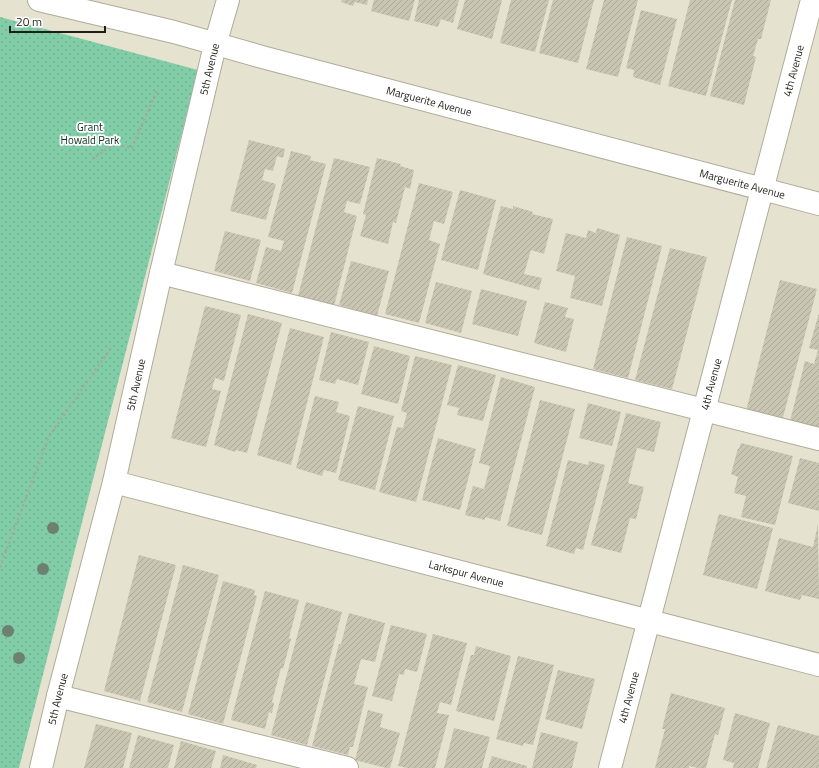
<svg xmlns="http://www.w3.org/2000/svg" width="819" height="768" font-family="'Titillium Web',sans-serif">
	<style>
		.grass { fill: url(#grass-dots) }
		.building { fill: url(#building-hatch) }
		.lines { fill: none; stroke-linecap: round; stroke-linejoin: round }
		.minor-casing { stroke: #afac9a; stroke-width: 24 }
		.path { stroke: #a9a798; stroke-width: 2.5; stroke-dasharray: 2 3; stroke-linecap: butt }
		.minor { stroke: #fff; stroke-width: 22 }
		.tree { fill: #6c816f }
		.labels { text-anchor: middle; stroke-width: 3.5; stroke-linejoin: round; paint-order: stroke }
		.street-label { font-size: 11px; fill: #201e18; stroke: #fff }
		.park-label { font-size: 11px; fill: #093120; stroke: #fff }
	</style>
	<defs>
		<pattern id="grass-dots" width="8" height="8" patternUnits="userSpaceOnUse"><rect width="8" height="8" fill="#81cda7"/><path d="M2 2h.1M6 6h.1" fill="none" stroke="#6fb08f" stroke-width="1.8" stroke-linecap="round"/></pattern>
		<pattern id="building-hatch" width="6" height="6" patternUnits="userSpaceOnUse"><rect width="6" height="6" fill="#c8c5b2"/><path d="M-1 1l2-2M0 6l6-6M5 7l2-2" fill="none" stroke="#aca998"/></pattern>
	</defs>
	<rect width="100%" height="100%" fill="#e5e2cf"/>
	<path class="grass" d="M 0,17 L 198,70 L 19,768 L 0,768 Z"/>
	<path class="building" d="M 342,0 L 368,0 L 367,5 L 355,2 L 353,6 L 341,2 Z
		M 374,0 L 415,0 L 409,21 L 371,11 Z
		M 419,0 L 459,0 L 453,23 L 441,19 L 438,27 L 414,21 Z
		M 465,0 L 502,0 L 492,39 L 457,29 Z
		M 511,0 L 549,0 L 535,52 L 500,43 Z
		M 553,0 L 594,0 L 578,63 L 539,53 Z
		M 604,0 L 638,0 L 618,77 L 586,69 Z
		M 690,0 L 732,0 L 706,96 L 668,86 Z
		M 735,0 L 771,0 L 761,39 L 758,39 L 753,56 L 756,57 L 744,105 L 710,96 Z
		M 641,10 L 677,19 L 660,85 L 633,77 L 634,70 L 626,68 Z
		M 249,140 L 285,149 L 283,158 L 277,156 L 273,171 L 265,169 L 262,180 L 276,184 L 266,220 L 230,211 Z
		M 291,151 L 311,156 L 310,160 L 326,164 L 292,293 L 256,283 L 266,247 L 281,251 L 284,241 L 268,237 Z
		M 334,158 L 370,167 L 360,204 L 347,201 L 344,212 L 357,216 L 334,306 L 298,296 Z
		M 377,158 L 401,164 L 400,166 L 414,170 L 410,189 L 405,187 L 396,223 L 393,222 L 388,244 L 360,236 L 366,215 L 363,214 Z
		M 419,183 L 453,192 L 444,224 L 434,221 L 429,240 L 440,244 L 419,323 L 385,314 Z
		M 460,190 L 496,200 L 478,270 L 441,260 Z
		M 501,206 L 513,209 L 513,206 L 533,212 L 532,214 L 553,219 L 544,254 L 531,250 L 524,274 L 542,278 L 539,290 L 483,274 Z
		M 597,228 L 620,235 L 602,306 L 570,298 L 575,276 L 556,271 L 566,233 L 586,238 L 588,230 L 596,233 Z
		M 225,231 L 261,240 L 250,281 L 214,271 Z
		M 627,237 L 662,246 L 628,378 L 593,369 Z
		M 670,248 L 707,257 L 672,389 L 635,380 Z
		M 351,261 L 389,271 L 377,316 L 339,305 Z
		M 780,280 L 817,289 L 782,421 L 746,411 Z
		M 436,282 L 472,291 L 461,333 L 425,323 Z
		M 481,289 L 527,301 L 518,336 L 472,324 Z
		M 545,302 L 568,308 L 565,317 L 574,319 L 566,352 L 534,343 Z
		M 205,306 L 241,315 L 224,381 L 215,378 L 212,389 L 221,391 L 206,447 L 171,438 Z
		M 819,313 L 819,428 L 790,421 L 805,361 L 814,364 L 818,350 L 809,348 Z
		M 248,314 L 282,323 L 247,453 L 236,450 L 235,452 L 214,445 Z
		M 290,328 L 324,337 L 291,465 L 257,455 Z
		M 331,332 L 369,342 L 358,385 L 337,379 L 335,384 L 319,380 Z
		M 374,346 L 410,356 L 398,404 L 361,394 Z
		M 415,356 L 452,365 L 416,502 L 379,492 L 397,427 L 403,428 L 407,413 L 401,411 Z
		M 458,365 L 496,375 L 483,421 L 457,415 L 459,408 L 447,405 Z
		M 501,377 L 535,387 L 500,521 L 485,517 L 485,520 L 465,515 L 473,486 L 484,489 L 490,466 L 479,463 Z
		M 315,396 L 339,402 L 336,412 L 350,416 L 336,473 L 324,470 L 322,476 L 296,468 Z
		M 540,400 L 575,409 L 542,535 L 507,526 Z
		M 588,403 L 621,412 L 612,446 L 579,438 Z
		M 358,406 L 394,416 L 375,490 L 338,480 Z
		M 626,413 L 661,422 L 654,452 L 637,448 L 628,483 L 644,487 L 636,519 L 630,518 L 621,553 L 591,545 Z
		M 438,438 L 476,449 L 460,510 L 422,500 Z
		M 741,443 L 793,456 L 775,525 L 741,517 L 746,496 L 734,493 L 738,477 L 731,474 L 738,448 L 739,449 Z
		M 800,458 L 819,463 L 819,511 L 788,503 Z
		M 568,460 L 588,465 L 589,461 L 605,465 L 583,550 L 576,548 L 574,554 L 546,546 Z
		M 719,514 L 773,528 L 757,589 L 703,575 Z
		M 818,524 L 819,599 L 802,595 L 800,600 L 765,591 L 779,538 L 813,547 Z
		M 139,555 L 176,565 L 140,701 L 104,691 Z
		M 183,565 L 219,575 L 182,712 L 147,702 Z
		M 223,581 L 255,590 L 254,595 L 257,596 L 223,724 L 188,714 Z
		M 265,591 L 299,600 L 289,638 L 291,639 L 283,669 L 281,668 L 272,702 L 274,703 L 272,713 L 269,712 L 265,729 L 231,720 Z
		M 306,602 L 342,612 L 307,745 L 271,735 Z
		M 349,613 L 385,623 L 375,662 L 361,659 L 354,684 L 368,687 L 353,747 L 350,747 L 348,755 L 312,746 L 339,644 L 341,644 Z
		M 391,625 L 427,634 L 417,672 L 405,669 L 404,675 L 399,674 L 392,701 L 372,696 Z
		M 433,634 L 467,643 L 451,705 L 440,702 L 437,713 L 449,715 L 435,768 L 407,768 L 398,766 Z
		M 476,646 L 511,656 L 494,721 L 456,711 L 471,655 L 474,655 Z
		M 518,656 L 554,665 L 533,745 L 524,743 L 523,746 L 496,739 Z
		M 558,670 L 595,679 L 582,729 L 545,719 Z
		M 671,693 L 725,708 L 718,735 L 715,734 L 706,768 L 698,768 L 689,766 L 689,768 L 655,768 L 665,729 L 662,729 Z
		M 368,710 L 383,714 L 380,727 L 400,733 L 390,768 L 386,768 L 355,760 Z
		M 735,713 L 770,723 L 758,768 L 733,768 L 734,763 L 723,760 Z
		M 96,724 L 132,733 L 123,768 L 84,768 Z
		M 778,725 L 819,736 L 819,768 L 766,768 Z
		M 454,728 L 490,737 L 482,768 L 444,768 Z
		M 541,732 L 578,742 L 572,768 L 532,768 Z
		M 138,735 L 174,745 L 168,768 L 129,768 Z
		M 181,741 L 216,751 L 211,768 L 174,768 Z
		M 223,755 L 257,765 L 256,768 L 220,768 Z
		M 492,756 L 527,766 L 527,768 L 488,768 Z"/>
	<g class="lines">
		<g class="minor-casing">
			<g id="minor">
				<path id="s1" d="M 39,0 L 174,32 L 262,57 L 819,204"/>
				<path d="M 161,273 L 819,439"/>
				<path id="s2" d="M 114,482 L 819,665"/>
				<path d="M 58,696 L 347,768"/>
				<path id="s3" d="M 41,768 L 58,696 L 114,482 L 161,273 L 215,45 L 228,0"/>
				<path id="s4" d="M 610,768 L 812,0"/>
			</g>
		</g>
		<path class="path" d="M 92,159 L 114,144 L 132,148 L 157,90
			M 0,567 L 49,436 L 111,348"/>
		<use href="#minor" class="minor"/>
	</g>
	<g class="tree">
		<circle cx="53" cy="528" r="6"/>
		<circle cx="43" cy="569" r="6"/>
		<circle cx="8" cy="631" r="6"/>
		<circle cx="19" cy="658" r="6"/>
	</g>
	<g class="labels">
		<g class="street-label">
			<text dy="4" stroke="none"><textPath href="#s3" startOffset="719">5th Avenue</textPath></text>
			<text dy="4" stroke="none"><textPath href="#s4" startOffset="721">4th Avenue</textPath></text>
			<text dy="4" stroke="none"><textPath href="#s1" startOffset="403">Marguerite Avenue</textPath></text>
			<text dy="4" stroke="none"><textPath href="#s1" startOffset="727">Marguerite Avenue</textPath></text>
			<text dy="4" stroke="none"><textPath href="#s3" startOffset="395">5th Avenue</textPath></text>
			<text dy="4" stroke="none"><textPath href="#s4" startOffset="397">4th Avenue</textPath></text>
			<text dy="4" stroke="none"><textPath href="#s2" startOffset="364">Larkspur Avenue</textPath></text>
			<text dy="4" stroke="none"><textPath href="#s4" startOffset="73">4th Avenue</textPath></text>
			<text dy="4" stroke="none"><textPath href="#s3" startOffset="71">5th Avenue</textPath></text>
		</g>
		<g class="park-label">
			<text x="90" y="131">Grant<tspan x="90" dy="13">Howald Park</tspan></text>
		</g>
	</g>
	<path d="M10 26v6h95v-6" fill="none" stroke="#201e18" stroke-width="2"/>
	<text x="16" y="26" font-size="12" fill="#201e18" stroke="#ffffff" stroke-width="3" paint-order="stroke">20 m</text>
</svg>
